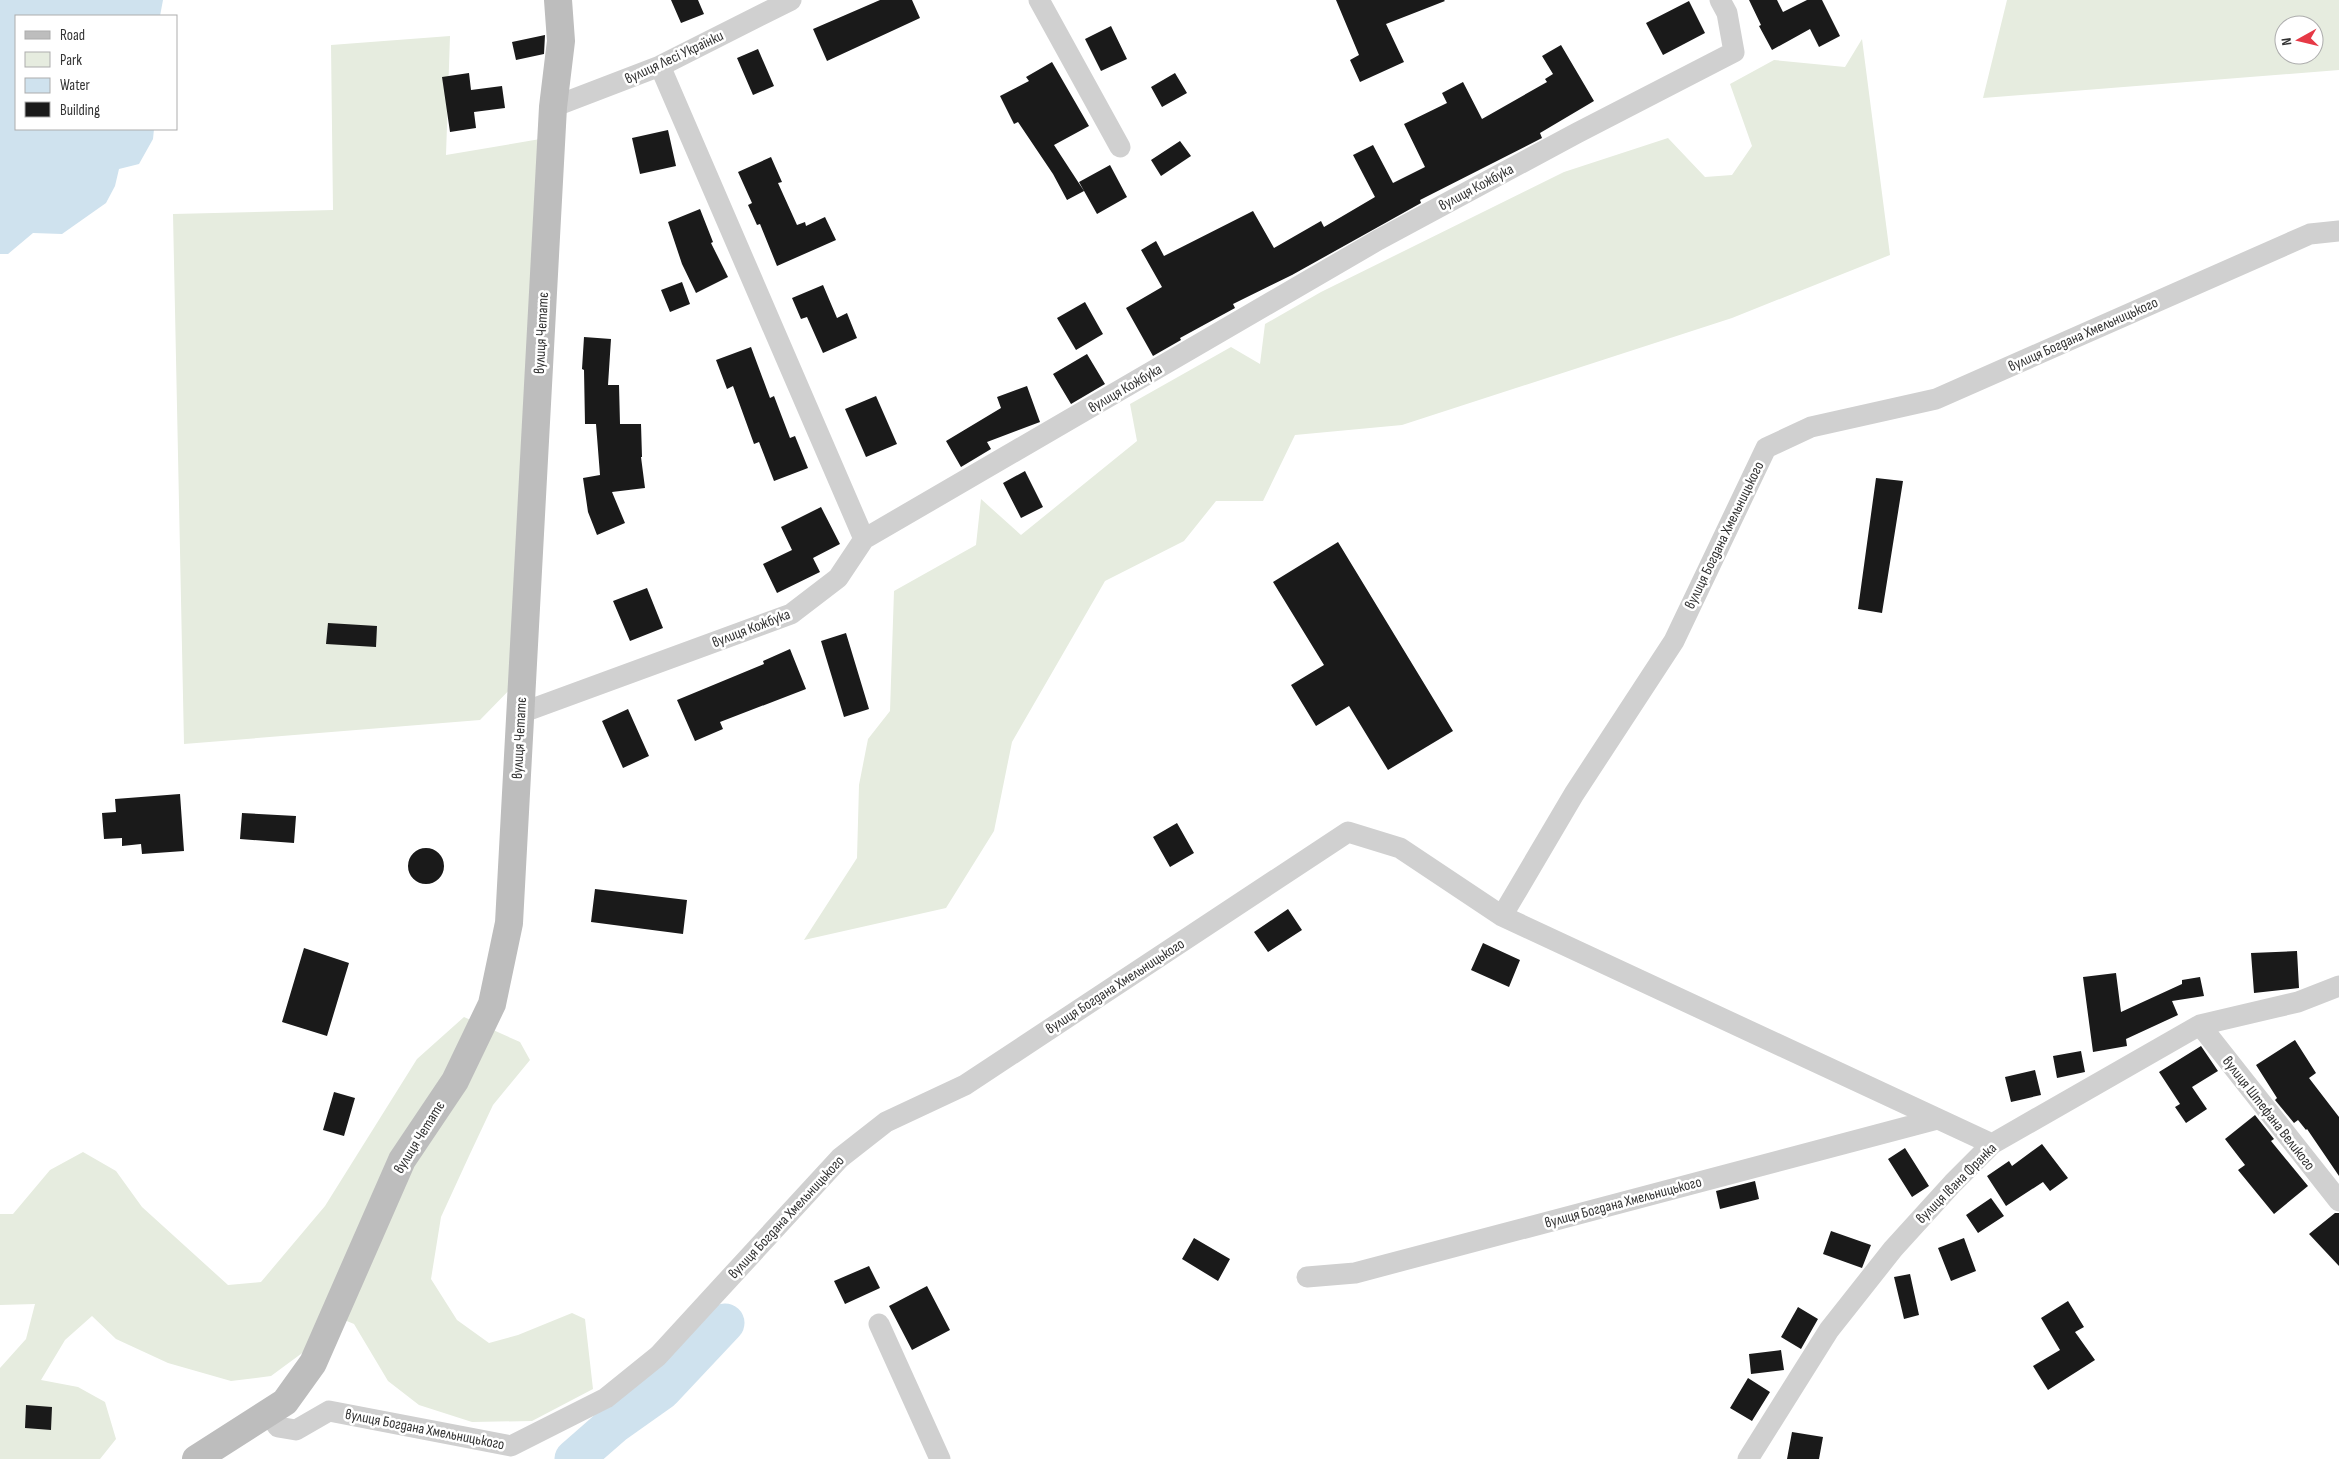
<svg xmlns="http://www.w3.org/2000/svg" width="2339" height="1459" font-family="'Sofia Sans Condensed',sans-serif">
	<style>
		.green { fill: #e6ecdf; fill-rule: evenodd }
		.water { fill: #cfe2ee }
		.lines { fill: none; stroke-linecap: round; stroke-linejoin: round }
		.river { stroke: #cfe2ee; stroke-width: 39 }
		.building { fill: #1a1a1a }
		.street { stroke: #d0d0d0; stroke-width: 21 }
		.secondary { stroke: #bdbdbd; stroke-width: 28 }
		.labels { text-anchor: middle; stroke-width: 5; stroke-linejoin: round; paint-order: stroke }
		.street-label { font-size: 15px; fill: #333; stroke: #fff }
	</style>
	<rect width="100%" height="100%" fill="#fff"/>
	<path class="green" d="M 2007,0 L 2339,0 L 2339,70 L 1983,98 ZM 2284,25 L 2314,25 L 2314,55 L 2284,55 Z
		M 450,36 L 446,155 L 552,137 L 519,680 L 480,720 L 184,744 L 173,214 L 333,210 L 331,45 Z
		M 1862,39 L 1890,255 L 1732,318 L 1402,425 L 1295,435 L 1263,501 L 1216,501 L 1184,541 L 1105,581 L 1012,742 L 994,831 L 946,908 L 804,940 L 857,858 L 859,785 L 868,739 L 890,711 L 894,591 L 976,545 L 981,499 L 1021,535 L 1137,441 L 1130,404 L 1231,347 L 1260,364 L 1265,324 L 1321,292 L 1564,172 L 1668,138 L 1705,177 L 1732,175 L 1752,146 L 1730,84 L 1774,60 L 1845,67 Z
		M 464,1017 L 520,1042 L 530,1060 L 493,1105 L 469,1156 L 441,1217 L 431,1279 L 457,1320 L 489,1343 L 518,1335 L 572,1313 L 585,1319 L 593,1389 L 532,1421 L 472,1422 L 419,1405 L 388,1381 L 354,1324 L 330,1314 L 309,1348 L 271,1376 L 231,1381 L 168,1363 L 116,1339 L 92,1316 L 65,1340 L 41,1380 L 78,1387 L 105,1402 L 116,1439 L 100,1459 L 0,1459 L 0,1368 L 26,1339 L 35,1304 L 0,1305 L 0,1214 L 13,1214 L 50,1170 L 83,1152 L 116,1171 L 142,1207 L 228,1285 L 261,1282 L 325,1206 L 417,1059 Z"/>
	<path class="water" d="M 0,0 L 163,0 L 160,16 L 16,16 L 16,129 L 154,129 L 153,139 L 139,164 L 119,169 L 115,186 L 106,203 L 62,234 L 33,233 L 8,254 L 0,254 Z"/>
	<g class="lines">
		<path class="river" d="M 574,1459 L 614,1424 L 662,1390 L 725,1323"/>
	</g>
	<path class="building" d="M 671,0 L 698,0 L 704,14 L 681,23 Z
		M 880,0 L 912,0 L 920,18 L 827,61 L 813,29 Z
		M 1336,0 L 1444,0 L 1445,1 L 1386,24 L 1404,62 L 1360,82 L 1350,60 L 1359,55 Z
		M 1749,0 L 1777,0 L 1783,12 L 1807,0 L 1822,0 L 1840,36 L 1819,47 L 1810,29 L 1772,50 L 1759,26 L 1761,25 Z
		M 1689,1 L 1705,33 L 1663,55 L 1646,23 Z
		M 1111,26 L 1127,59 L 1101,71 L 1085,39 Z
		M 545,35 L 544,54 L 516,60 L 512,42 Z
		M 1561,45 L 1594,101 L 1540,133 L 1542,138 L 1420,200 L 1421,203 L 1292,275 L 1233,304 L 1235,308 L 1180,338 L 1181,340 L 1153,356 L 1126,308 L 1162,287 L 1141,250 L 1156,241 L 1164,256 L 1253,211 L 1274,248 L 1321,221 L 1324,227 L 1375,197 L 1353,155 L 1373,145 L 1393,183 L 1425,167 L 1404,124 L 1447,103 L 1442,93 L 1463,82 L 1482,119 L 1547,82 L 1545,79 L 1553,74 L 1542,56 Z
		M 758,49 L 774,86 L 753,95 L 737,58 Z
		M 1052,62 L 1089,126 L 1054,145 L 1084,191 L 1067,200 L 1053,174 L 1018,122 L 1014,124 L 1000,96 L 1029,81 L 1026,77 Z
		M 469,73 L 471,90 L 502,86 L 505,108 L 474,112 L 476,128 L 450,132 L 442,77 Z
		M 1175,73 L 1187,93 L 1162,107 L 1151,87 Z
		M 668,130 L 676,166 L 640,174 L 632,138 Z
		M 1180,141 L 1191,156 L 1161,176 L 1151,160 Z
		M 771,157 L 782,182 L 778,183 L 797,225 L 805,222 L 806,226 L 825,217 L 836,240 L 777,266 L 760,224 L 757,225 L 748,205 L 752,203 L 738,172 Z
		M 1110,165 L 1127,197 L 1097,214 L 1079,182 Z
		M 700,209 L 713,242 L 711,243 L 728,277 L 696,293 L 682,264 L 668,222 Z
		M 682,282 L 690,304 L 670,312 L 661,290 Z
		M 823,285 L 837,318 L 847,313 L 857,338 L 823,353 L 807,317 L 801,319 L 792,298 Z
		M 1085,302 L 1103,334 L 1076,350 L 1057,318 Z
		M 584,337 L 611,339 L 608,385 L 619,385 L 620,424 L 641,424 L 642,457 L 641,457 L 645,488 L 612,492 L 625,523 L 597,535 L 588,512 L 583,478 L 600,475 L 596,424 L 585,424 L 584,370 L 582,369 Z
		M 751,347 L 770,398 L 774,396 L 790,438 L 795,436 L 808,468 L 774,481 L 759,442 L 754,444 L 733,386 L 727,389 L 716,360 Z
		M 1087,354 L 1105,384 L 1071,404 L 1053,374 Z
		M 1027,386 L 1040,422 L 987,442 L 991,449 L 961,467 L 946,441 L 1001,408 L 997,397 Z
		M 876,396 L 897,444 L 866,457 L 845,409 Z
		M 1025,471 L 1043,507 L 1021,518 L 1003,483 Z
		M 1876,478 L 1903,481 L 1882,613 L 1858,609 Z
		M 821,507 L 840,544 L 813,558 L 820,572 L 777,593 L 763,564 L 792,550 L 781,527 Z
		M 1338,542 L 1453,731 L 1388,770 L 1349,706 L 1316,726 L 1291,685 L 1324,665 L 1273,582 Z
		M 647,588 L 663,628 L 630,641 L 613,601 Z
		M 328,623 L 377,626 L 376,647 L 326,644 Z
		M 846,633 L 869,709 L 844,717 L 821,641 Z
		M 790,649 L 806,689 L 720,722 L 723,729 L 695,741 L 677,700 L 764,664 L 763,661 Z
		M 628,709 L 649,756 L 623,768 L 602,721 Z
		M 180,794 L 184,851 L 142,854 L 141,844 L 122,846 L 122,838 L 104,839 L 102,813 L 116,812 L 115,799 Z
		M 242,813 L 296,816 L 294,843 L 240,839 Z
		M 1177,823 L 1194,853 L 1170,867 L 1153,837 Z
		M408 866a18 18 0 1 1 36 0a18 18 0 1 1-36 0Z
		M 595,889 L 687,900 L 683,934 L 591,922 Z
		M 1288,909 L 1302,930 L 1268,952 L 1254,932 Z
		M 1483,943 L 1520,960 L 1509,987 L 1471,970 Z
		M 304,948 L 349,963 L 327,1036 L 282,1022 Z
		M 2297,951 L 2299,988 L 2254,993 L 2251,953 Z
		M 2116,973 L 2121,1012 L 2182,984 L 2182,980 L 2200,977 L 2204,996 L 2172,1001 L 2178,1015 L 2126,1039 L 2127,1046 L 2093,1052 L 2083,977 Z
		M 2295,1040 L 2316,1073 L 2309,1078 L 2339,1117 L 2339,1176 L 2307,1129 L 2306,1130 L 2298,1120 L 2294,1123 L 2275,1100 L 2277,1098 L 2256,1065 Z
		M 2201,1046 L 2218,1071 L 2192,1087 L 2207,1109 L 2186,1123 L 2175,1107 L 2180,1104 L 2159,1072 Z
		M 2081,1051 L 2085,1072 L 2057,1078 L 2053,1056 Z
		M 2035,1070 L 2041,1095 L 2011,1102 L 2005,1077 Z
		M 334,1092 L 355,1098 L 344,1136 L 323,1130 Z
		M 2255,1115 L 2274,1139 L 2271,1141 L 2308,1186 L 2274,1214 L 2238,1170 L 2245,1165 L 2225,1139 Z
		M 2042,1144 L 2068,1178 L 2050,1191 L 2043,1182 L 2006,1206 L 1987,1176 L 2009,1161 L 2012,1166 Z
		M 1905,1148 L 1929,1186 L 1912,1197 L 1888,1159 Z
		M 1755,1181 L 1759,1199 L 1720,1209 L 1716,1191 Z
		M 1991,1198 L 2004,1216 L 1978,1233 L 1966,1215 Z
		M 2335,1213 L 2339,1213 L 2339,1266 L 2309,1234 Z
		M 1831,1231 L 1871,1245 L 1862,1268 L 1823,1254 Z
		M 1194,1238 L 1230,1259 L 1218,1281 L 1182,1259 Z
		M 1964,1238 L 1976,1271 L 1951,1281 L 1938,1248 Z
		M 869,1266 L 880,1288 L 845,1304 L 834,1281 Z
		M 1910,1274 L 1919,1315 L 1904,1319 L 1894,1277 Z
		M 927,1286 L 950,1330 L 912,1350 L 889,1306 Z
		M 2068,1301 L 2084,1327 L 2075,1332 L 2095,1360 L 2048,1390 L 2033,1366 L 2060,1350 L 2041,1318 Z
		M 1798,1307 L 1818,1319 L 1801,1349 L 1781,1337 Z
		M 1781,1350 L 1784,1370 L 1751,1374 L 1749,1354 Z
		M 1748,1378 L 1770,1392 L 1752,1421 L 1730,1408 Z
		M 26,1405 L 52,1407 L 51,1430 L 25,1428 Z
		M 1792,1432 L 1823,1437 L 1819,1459 L 1787,1459 Z"/>
	<g class="lines">
		<path class="street" d="M 1039,0 L 1120,147
			M 660,66 L 864,539
			M 553,107 L 660,66 L 791,0
			M 521,713 L 791,614 L 838,578 L 864,539 L 1378,240 L 1577,133 L 1734,52 L 1727,13 L 1720,0
			M 1502,916 L 1574,794 L 1674,641 L 1766,448 L 1811,427 L 1936,399 L 2310,234 L 2339,231
			M 2200,1025 L 2339,1201
			M 1307,1277 L 1355,1273 L 1937,1119
			M 879,1324 L 940,1459
			M 268,1413 L 278,1427 L 296,1430 L 329,1411 L 511,1446 L 606,1398 L 658,1356 L 840,1158 L 886,1122 L 965,1085 L 1348,832 L 1400,848 L 1502,916 L 1992,1144
			M 1748,1459 L 1829,1330 L 1893,1249 L 1953,1183 L 1992,1144 L 2200,1025 L 2298,1002 L 2339,986"/>
		<path class="secondary" d="M 196,1459 L 285,1402 L 313,1363 L 402,1160 L 455,1081 L 492,1004 L 509,923 L 553,107 L 561,41 L 558,0"/>
	</g>
	<g class="labels">
		<g class="street-label">
			<text transform="translate(674 57) rotate(-25)" y="5">вулиця Лесі Українки</text>
			<text transform="translate(1476 187) rotate(-28)" y="5">вулиця Кожбука</text>
			<text transform="translate(541 333) rotate(-87)" y="5">вулиця Четатє</text>
			<text transform="translate(2083 334) rotate(-24)" y="5">вулиця Богдана Хмельницького</text>
			<text transform="translate(1125 388) rotate(-30)" y="5">вулиця Кожбука</text>
			<text transform="translate(1724 535) rotate(-64)" y="5">вулиця Богдана Хмельницького</text>
			<text transform="translate(751 628) rotate(-21)" y="5">вулиця Кожбука</text>
			<text transform="translate(519 738) rotate(-87)" y="5">вулиця Четатє</text>
			<text transform="translate(1115 986) rotate(-33)" y="5">вулиця Богдана Хмельницького</text>
			<text transform="translate(2269 1113) rotate(52)" y="5">вулиця Штефана Великого</text>
			<text transform="translate(419 1137) rotate(-58)" y="5">вулиця Четатє</text>
			<text transform="translate(1956 1183) rotate(-45)" y="5">вулиця Івана Франка</text>
			<text transform="translate(1623 1202) rotate(-15)" y="5">вулиця Богдана Хмельницького</text>
			<text transform="translate(786 1217) rotate(-47)" y="5">вулиця Богдана Хмельницького</text>
			<text transform="translate(425 1429) rotate(11)" y="5">вулиця Богдана Хмельницького</text>
		</g>
	</g>
	<rect x="15" y="15" width="162" height="115" fill="#ffffff" stroke="#adadad"/>
	<rect x="25" y="31" width="25" height="8" fill="#bdbdbd" stroke="#adadad"/>
	<text x="60" y="40" font-size="15" fill="#333333">Road</text>
	<rect x="25" y="52" width="25" height="15" fill="#e6ecdf" stroke="#adadad"/>
	<text x="60" y="65" font-size="15" fill="#333333">Park</text>
	<rect x="25" y="78" width="25" height="15" fill="#cfe2ee" stroke="#adadad"/>
	<text x="60" y="90" font-size="15" fill="#333333">Water</text>
	<rect x="25" y="102" width="25" height="15" fill="#1a1a1a" stroke="#adadad"/>
	<text x="60" y="115" font-size="15" fill="#333333">Building</text>
	<g transform="translate(2299 40) rotate(262)"><circle r="24" fill="#ffffff" stroke="#adadad"/>
	<path d="M0-4L9 19L0 12L-9 19Z" fill="#e63946"/>
	<text y="-8" font-size="14" font-weight="bold" text-anchor="middle" fill="#333333">N</text>
	</g>
</svg>
